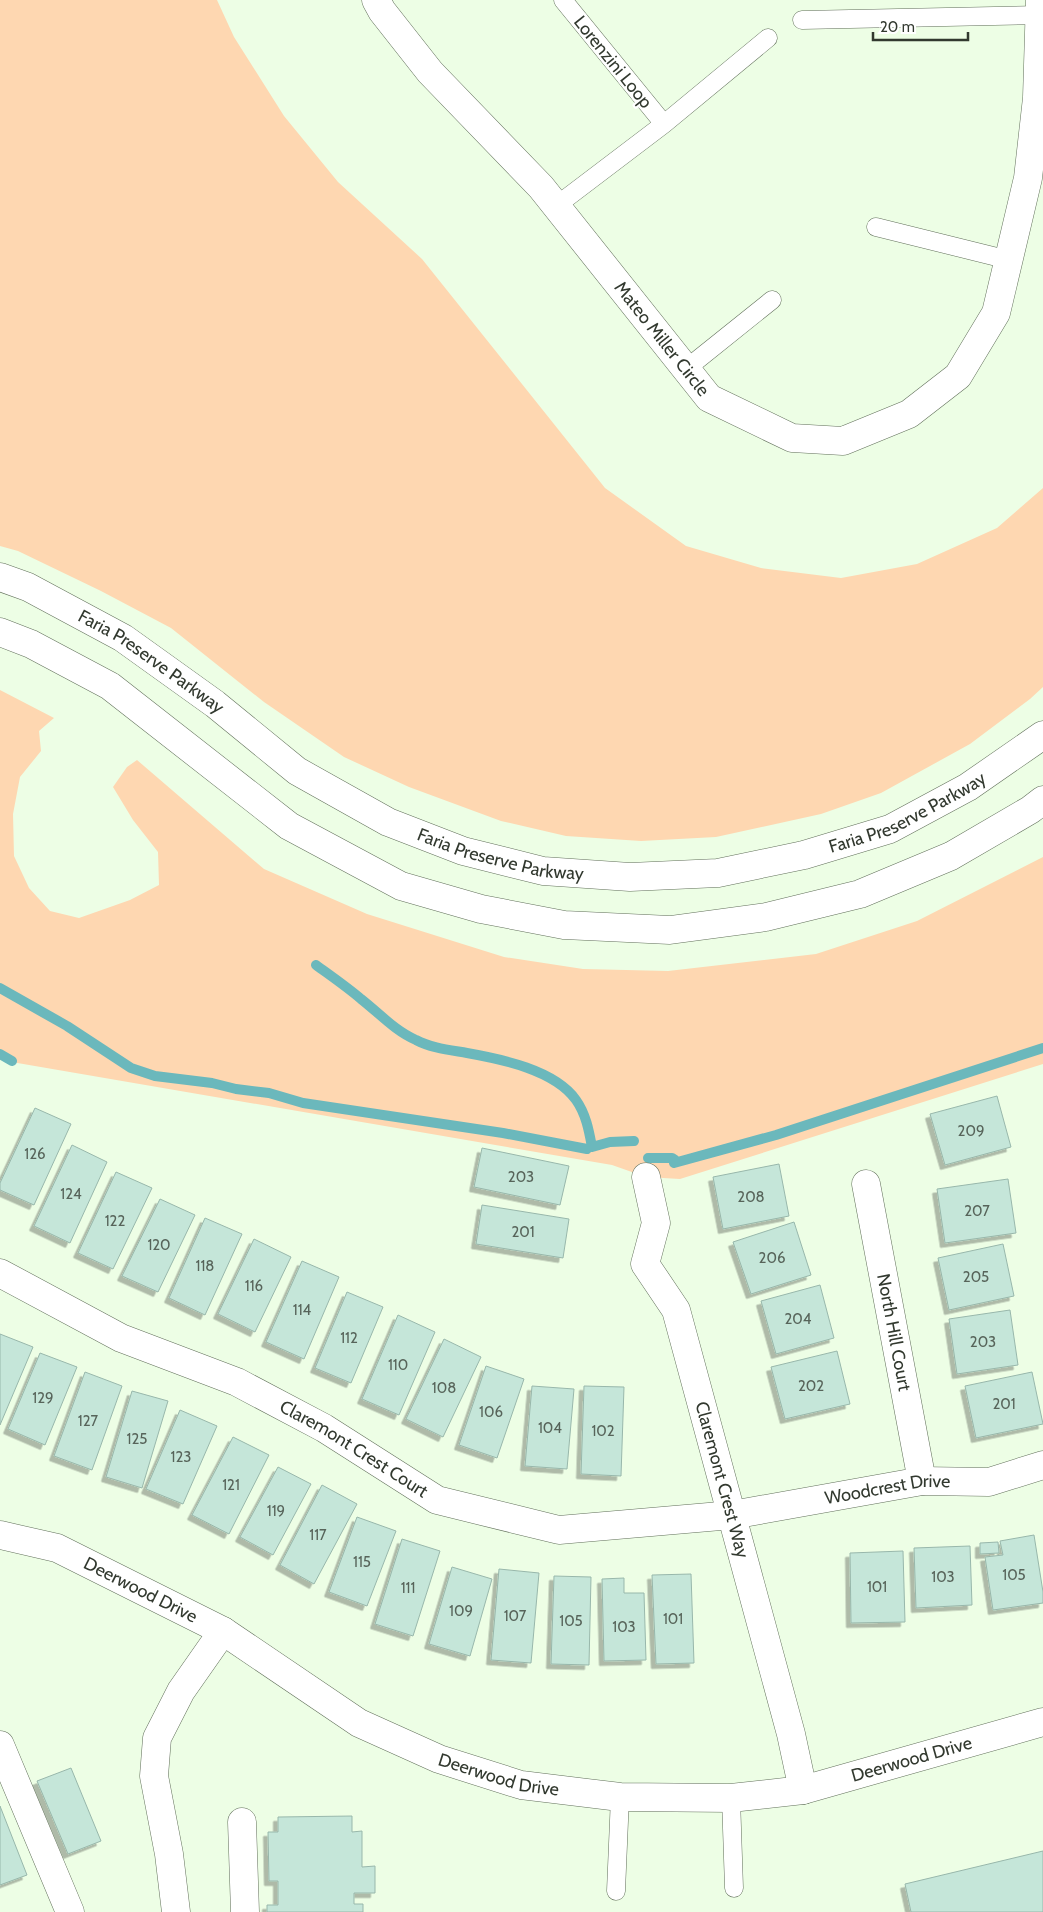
<svg xmlns="http://www.w3.org/2000/svg" width="1043" height="1912" font-family="Cabin,sans-serif">
	<style>
		.green { fill: #fed7b1 }
		.lines { fill: none; stroke-linecap: round; stroke-linejoin: round }
		.stream { stroke: #6bb8bc; stroke-width: 10 }
		.building { fill: #c5e6d9; stroke: #98b7ab; filter: url(#shadow) }
		.lane-casing { stroke: #62705b; stroke-width: 19 }
		.street-casing { stroke: #62705b; stroke-width: 29 }
		.secondary-casing { stroke: #62705b; stroke-width: 29 }
		.lane { stroke: #fff; stroke-width: 18 }
		.street { stroke: #fff; stroke-width: 28 }
		.secondary { stroke: #fff; stroke-width: 28 }
		.labels { text-anchor: middle; stroke-width: 4.5; stroke-linejoin: round; paint-order: stroke }
		.number-label { font-size: 15px; fill: #57645a }
		.street-label { font-size: 18px; fill: #32392f; stroke: #fff }
	</style>
	<defs>
		<filter id="shadow"><feDropShadow dx="-4.5" dy="4.5" stdDeviation="0" flood-color="#0004"/></filter>
	</defs>
	<rect width="100%" height="100%" fill="#edfee5"/>
	<path class="green" d="M 0,0 L 217,0 L 234,37 L 284,116 L 338,182 L 422,259 L 605,488 L 686,546 L 761,568 L 841,578 L 917,564 L 997,528 L 1043,488 L 1043,687 L 1030,699 L 970,744 L 881,793 L 821,814 L 716,837 L 641,841 L 566,836 L 501,821 L 409,787 L 344,757 L 264,702 L 171,628 L 101,591 L 18,551 L 0,546 Z
		M 0,690 L 54,718 L 39,731 L 41,751 L 20,777 L 13,814 L 14,856 L 29,888 L 50,911 L 79,918 L 130,900 L 159,885 L 158,852 L 133,820 L 113,787 L 127,767 L 137,760 L 264,869 L 367,914 L 504,957 L 583,969 L 668,971 L 816,954 L 917,921 L 1043,857 L 1043,1064 L 680,1179 L 646,1177 L 612,1165 L 0,1060 Z"/>
	<g class="lines">
		<path class="stream" d="M 316,965 C 331,976 347,987 361,999 C 379,1013 395,1031 416,1040 C 431,1048 450,1050 467,1053 C 501,1059 555,1070 576,1100 C 586,1114 589,1131 592,1147 L 610,1142 L 634,1141
			M 0,988 L 67,1026 L 131,1068 L 155,1076 L 212,1083 L 236,1089 L 269,1093 L 303,1103 L 503,1133 L 587,1149
			M 0,1054 L 12,1061
			M 648,1158 L 672,1158 L 675,1160 L 674,1163 L 776,1135 L 1043,1048"/>
	</g>
	<path class="building" d="M 997,1096 L 1011,1147 L 945,1165 L 930,1114 Z
		M 35,1108 L 71,1124 L 34,1205 L 0,1190 L 0,1183 Z
		M 72,1145 L 107,1162 L 70,1243 L 34,1226 Z
		M 482,1148 L 569,1166 L 560,1205 L 474,1187 Z
		M 779,1164 L 789,1216 L 723,1229 L 713,1177 Z
		M 116,1172 L 152,1188 L 113,1269 L 78,1253 Z
		M 1008,1179 L 1016,1233 L 945,1243 L 937,1189 Z
		M 160,1199 L 195,1215 L 158,1292 L 122,1276 Z
		M 482,1205 L 569,1219 L 563,1258 L 476,1244 Z
		M 205,1218 L 242,1234 L 205,1315 L 169,1298 Z
		M 794,1222 L 811,1275 L 751,1294 L 733,1242 Z
		M 254,1239 L 291,1257 L 255,1332 L 218,1314 Z
		M 1003,1244 L 1014,1296 L 949,1310 L 938,1258 Z
		M 302,1261 L 339,1277 L 304,1359 L 266,1342 Z
		M 820,1285 L 834,1338 L 776,1354 L 761,1301 Z
		M 347,1292 L 383,1307 L 351,1383 L 315,1368 Z
		M 1010,1310 L 1018,1365 L 957,1374 L 949,1319 Z
		M 398,1315 L 435,1332 L 399,1415 L 362,1399 Z
		M 0,1334 L 33,1347 L 0,1425 Z
		M 444,1339 L 481,1357 L 443,1437 L 406,1419 Z
		M 837,1351 L 850,1404 L 785,1419 L 771,1367 Z
		M 40,1353 L 77,1367 L 45,1445 L 8,1429 Z
		M 486,1366 L 524,1379 L 497,1458 L 459,1445 Z
		M 85,1372 L 122,1386 L 92,1470 L 54,1456 Z
		M 1032,1372 L 1043,1424 L 976,1438 L 965,1386 Z
		M 532,1386 L 574,1389 L 567,1469 L 525,1466 Z
		M 584,1386 L 624,1387 L 621,1476 L 581,1474 Z
		M 132,1391 L 168,1401 L 142,1488 L 106,1477 Z
		M 180,1410 L 217,1426 L 183,1504 L 146,1489 Z
		M 233,1437 L 269,1455 L 229,1534 L 192,1515 Z
		M 278,1467 L 311,1484 L 273,1555 L 240,1537 Z
		M 322,1485 L 357,1504 L 314,1584 L 280,1565 Z
		M 357,1517 L 396,1531 L 367,1606 L 329,1592 Z
		M 1034,1535 L 1043,1592 L 1043,1603 L 993,1610 L 985,1557 L 1003,1555 L 1000,1541 Z
		M 402,1539 L 440,1551 L 413,1636 L 375,1624 Z
		M 998,1542 L 999,1553 L 980,1554 L 980,1543 Z
		M 970,1546 L 972,1605 L 916,1608 L 914,1548 Z
		M 903,1551 L 905,1622 L 851,1623 L 850,1553 Z
		M 452,1567 L 492,1579 L 470,1656 L 429,1644 Z
		M 499,1569 L 539,1573 L 531,1663 L 491,1660 Z
		M 691,1574 L 694,1663 L 656,1664 L 652,1575 Z
		M 554,1576 L 591,1577 L 589,1665 L 551,1664 Z
		M 624,1578 L 624,1593 L 644,1593 L 646,1660 L 604,1661 L 602,1579 Z
		M 71,1768 L 101,1841 L 68,1854 L 37,1781 Z
		M 0,1806 L 27,1875 L 0,1885 Z
		M 352,1816 L 352,1832 L 362,1831 L 362,1867 L 375,1866 L 375,1893 L 354,1893 L 354,1904 L 363,1904 L 363,1912 L 267,1912 L 267,1905 L 278,1905 L 278,1881 L 269,1881 L 268,1832 L 278,1832 L 278,1817 Z
		M 1043,1851 L 1043,1912 L 911,1912 L 905,1884 Z"/>
	<g class="lines">
		<g class="lane-casing">
			<path id="lane" d="M 563,0 L 664,124
				M 802,20 L 1043,15
				M 556,206 L 664,124 L 768,38
				M 876,227 L 1009,260
				M 686,369 L 772,300
				M 731,1798 L 734,1888
				M 616,1891 L 620,1797"/>
		</g>
		<g class="street-casing">
			<g id="street">
				<path id="s1" d="M 376,0 L 382,11 L 430,72 L 541,187 L 709,398 L 792,438 L 843,441 L 909,414 L 958,376 L 996,313 L 1028,178 L 1037,98 L 1040,0"/>
				<path id="s2" d="M 646,1177 L 656,1223 L 645,1264 L 676,1310 L 791,1734 L 803,1790"/>
				<path id="s3" d="M 866,1184 L 922,1481"/>
				<path id="s4" d="M 0,1273 L 121,1338 L 237,1382 L 324,1428 L 437,1500 L 559,1530 L 732,1515 L 922,1481 L 989,1482 L 1043,1465"/>
				<path d="M 0,1745 L 70,1912"/>
				<path d="M 242,1822 L 245,1912"/>
				<path d="M 176,1912 L 169,1854 L 154,1776 L 157,1738 L 181,1691 L 223,1631"/>
			</g>
		</g>
		<g class="secondary-casing">
			<g id="secondary">
				<path id="s5" d="M 0,577 L 28,587 L 123,638 L 215,704 L 297,771 L 388,822 L 463,851 L 543,871 L 630,877 L 718,873 L 804,855 L 890,829 L 968,787 L 1043,735"/>
				<path d="M 0,632 L 31,644 L 110,686 L 289,826 L 401,886 L 481,909 L 564,925 L 670,930 L 766,917 L 860,894 L 951,856 L 1030,810 L 1043,800"/>
				<path id="s6" d="M 0,1535 L 57,1548 L 223,1631 L 359,1723 L 439,1759 L 521,1785 L 620,1797 L 731,1798 L 803,1790 L 1043,1722"/>
			</g>
		</g>
		<use href="#lane" class="lane"/>
		<use href="#street" class="street"/>
		<use href="#secondary" class="secondary"/>
	</g>
	<g class="labels">
		<g class="number-label">
			<text x="971" y="1136">209</text>
			<text x="35" y="1159">126</text>
			<text x="521" y="1182">203</text>
			<text x="71" y="1199">124</text>
			<text x="751" y="1202">208</text>
			<text x="977" y="1216">207</text>
			<text x="115" y="1226">122</text>
			<text x="523" y="1237">201</text>
			<text x="159" y="1250">120</text>
			<text x="772" y="1263">206</text>
			<text x="205" y="1271">118</text>
			<text x="976" y="1282">205</text>
			<text x="254" y="1291">116</text>
			<text x="302" y="1315">114</text>
			<text x="798" y="1324">204</text>
			<text x="349" y="1343">112</text>
			<text x="983" y="1347">203</text>
			<text x="398" y="1370">110</text>
			<text x="811" y="1391">202</text>
			<text x="444" y="1393">108</text>
			<text x="43" y="1403">129</text>
			<text x="1004" y="1409">201</text>
			<text x="491" y="1417">106</text>
			<text x="88" y="1426">127</text>
			<text x="550" y="1433">104</text>
			<text x="603" y="1436">102</text>
			<text x="137" y="1444">125</text>
			<text x="181" y="1462">123</text>
			<text x="231" y="1490">121</text>
			<text x="276" y="1516">119</text>
			<text x="318" y="1540">117</text>
			<text x="362" y="1567">115</text>
			<text x="1014" y="1580">105</text>
			<text x="943" y="1582">103</text>
			<text x="877" y="1592">101</text>
			<text x="408" y="1593">111</text>
			<text x="461" y="1616">109</text>
			<text x="515" y="1621">107</text>
			<text x="673" y="1624">101</text>
			<text x="571" y="1626">105</text>
			<text x="624" y="1632">103</text>
		</g>
		<g class="street-label">
			<text transform="translate(613 62) rotate(51)" y="6">Lorenzini Loop</text>
			<text dy="6" stroke="none"><textPath href="#s1" startOffset="444">Mateo Miller Circle</textPath></text>
			<text dy="6" stroke="none"><textPath href="#s5" startOffset="174">Faria Preserve Parkway</textPath></text>
			<text dy="6" stroke="none"><textPath href="#s5" startOffset="999">Faria Preserve Parkway</textPath></text>
			<text dy="6" stroke="none"><textPath href="#s5" startOffset="579">Faria Preserve Parkway</textPath></text>
			<text dy="6" stroke="none"><textPath href="#s3" startOffset="151">North Hill Court</textPath></text>
			<text dy="6" stroke="none"><textPath href="#s4" startOffset="396">Claremont Crest Court</textPath></text>
			<text dy="6" stroke="none"><textPath href="#s2" startOffset="321">Claremont Crest Way</textPath></text>
			<text dy="6" stroke="none"><textPath href="#s4" startOffset="951">Woodcrest Drive</textPath></text>
			<text dy="6" stroke="none"><textPath href="#s6" startOffset="152">Deerwood Drive</textPath></text>
			<text dy="6" stroke="none"><textPath href="#s6" startOffset="978">Deerwood Drive</textPath></text>
			<text dy="6" stroke="none"><textPath href="#s6" startOffset="558">Deerwood Drive</textPath></text>
		</g>
	</g>
	<path d="M873 32v8h95v-8" fill="none" stroke="#32392f" stroke-width="2.5"/>
	<text x="880" y="32" font-size="15" fill="#32392f" stroke="#ffffff" stroke-width="4" paint-order="stroke">20 m</text>
</svg>
